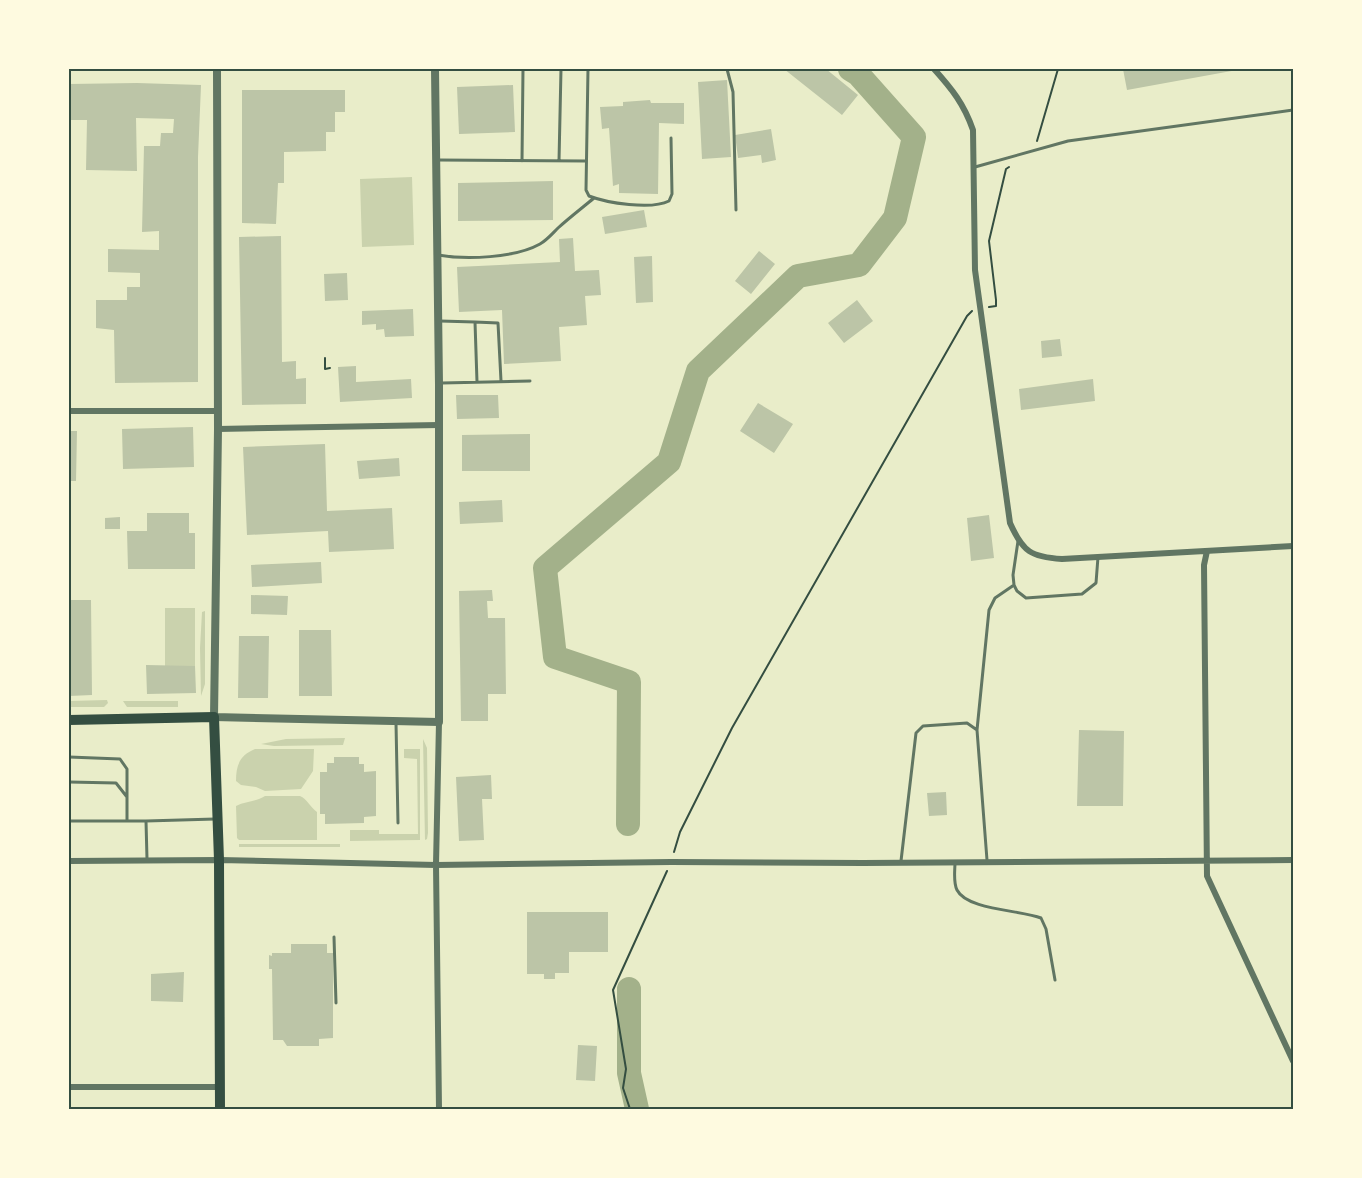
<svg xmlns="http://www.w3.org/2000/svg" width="1362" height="1178" font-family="'Varela Round',sans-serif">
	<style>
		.green { fill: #cad2ad }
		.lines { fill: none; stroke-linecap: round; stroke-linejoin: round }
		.river { stroke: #a3b18a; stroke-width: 24 }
		.building { fill: #bcc5a7 }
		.path { stroke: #344e41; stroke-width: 2 }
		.service { stroke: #617663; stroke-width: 3 }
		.minor { stroke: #617663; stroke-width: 6 }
		.tertiary { stroke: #617663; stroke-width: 8 }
		.primary { stroke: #344e41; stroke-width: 10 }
		.neatline { fill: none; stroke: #344e41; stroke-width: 2 }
	</style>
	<rect width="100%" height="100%" fill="#e9edc9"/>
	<path class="green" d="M 412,177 L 414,245 L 362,247 L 360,179 Z
		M 165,608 L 195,608 L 195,666 L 165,666 Z
		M 205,611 L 205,684 L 201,696 L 200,648 L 202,612 Z
		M 107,700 L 108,703 L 104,707 L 69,707 L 69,701 Z
		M 123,701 L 178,701 L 178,707 L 127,707 Z
		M 345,738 L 343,745 L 274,746 L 261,744 L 286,739 Z
		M 423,739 L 427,748 L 428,833 L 427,839 L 425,840 Z
		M 255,749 L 314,749 L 313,771 L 301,789 L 265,791 L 256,787 L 241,785 L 236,781 C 236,765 240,755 255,749 Z
		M 404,749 L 420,749 L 420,840 L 350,841 L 350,830 L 379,830 L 379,834 L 418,834 L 417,759 L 404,758 Z
		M 265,796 L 300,796 C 307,799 310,807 317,812 L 317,840 L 239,840 L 237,838 L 236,806 C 246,801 256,802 265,796 Z
		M 239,844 L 340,844 L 340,847 L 239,847 Z"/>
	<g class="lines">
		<path class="river" d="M 628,824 L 629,682 L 555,657 L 545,568 L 669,462 L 698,371 L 798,276 L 859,265 L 895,218 L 914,137 L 858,74 L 850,69
			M 629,989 L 629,1073 L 637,1109"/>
	</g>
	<path class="building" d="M 784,69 L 826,69 L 858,95 L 842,115 Z
		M 1123,69 L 1237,69 L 1237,70 L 1127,90 Z
		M 727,80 L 731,157 L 702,159 L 698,82 Z
		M 137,83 L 201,85 L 198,157 L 198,382 L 115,383 L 114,330 L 96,328 L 96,300 L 127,300 L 127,287 L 140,287 L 140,273 L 108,272 L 108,249 L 159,250 L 159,231 L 142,232 L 144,146 L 160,146 L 161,133 L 173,133 L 174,119 L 136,118 L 137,171 L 86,170 L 87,120 L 69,120 L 69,84 Z
		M 513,85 L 515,132 L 459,134 L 457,87 Z
		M 242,90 L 345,90 L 345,112 L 335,112 L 335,132 L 326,132 L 326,151 L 284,152 L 284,183 L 278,183 L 276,224 L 242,223 Z
		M 650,100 L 651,103 L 684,103 L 684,124 L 659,123 L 658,194 L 619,193 L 619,184 L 613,186 L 609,128 L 602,129 L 600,107 L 623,106 L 623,102 Z
		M 771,129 L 776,160 L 762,163 L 761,155 L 738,158 L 735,135 Z
		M 553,181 L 553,220 L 458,221 L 458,183 Z
		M 644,210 L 647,227 L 605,234 L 602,217 Z
		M 281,236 L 282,362 L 296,361 L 296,379 L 306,378 L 306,404 L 242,405 L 239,237 Z
		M 573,238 L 575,271 L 599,270 L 601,295 L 585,296 L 587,325 L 559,327 L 561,361 L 504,364 L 502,310 L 459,312 L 457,267 L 560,262 L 559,239 Z
		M 759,251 L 775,264 L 751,294 L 735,281 Z
		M 652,256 L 653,302 L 636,303 L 634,257 Z
		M 347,273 L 348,300 L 325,301 L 324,274 Z
		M 857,300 L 873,321 L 844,343 L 828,323 Z
		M 413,309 L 414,336 L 385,337 L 384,329 L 376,330 L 376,324 L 362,325 L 362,311 Z
		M 1060,339 L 1062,356 L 1042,358 L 1041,341 Z
		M 356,366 L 356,382 L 411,379 L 412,398 L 340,402 L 338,367 Z
		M 1093,379 L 1095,401 L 1021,410 L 1019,389 Z
		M 456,395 L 498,395 L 499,418 L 457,419 Z
		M 758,403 L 793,424 L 774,453 L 740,431 Z
		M 193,427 L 194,467 L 123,469 L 122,429 Z
		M 69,431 L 77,431 L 76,481 L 69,481 Z
		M 530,434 L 530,471 L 462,471 L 462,435 Z
		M 325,444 L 327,511 L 392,508 L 394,549 L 329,552 L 328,531 L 247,535 L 243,447 Z
		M 399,458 L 400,476 L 359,479 L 357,461 Z
		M 502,500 L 503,522 L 460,524 L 459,502 Z
		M 147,513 L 189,513 L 189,533 L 195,533 L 195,569 L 128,569 L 127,531 L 147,531 Z
		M 989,515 L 994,558 L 971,561 L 967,518 Z
		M 120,517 L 120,529 L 105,529 L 105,518 Z
		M 321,562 L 322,583 L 252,587 L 251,565 Z
		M 492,590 L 493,601 L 487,601 L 488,618 L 505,618 L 506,694 L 488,694 L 488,721 L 461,721 L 459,591 Z
		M 251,595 L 288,596 L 287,615 L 251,614 Z
		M 69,600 L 91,600 L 92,695 L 69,696 Z
		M 299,630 L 331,630 L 332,696 L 299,696 Z
		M 239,636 L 269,636 L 268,698 L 238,698 Z
		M 146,665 L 195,666 L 196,693 L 147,694 Z
		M 1079,730 L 1124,731 L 1123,806 L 1077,806 Z
		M 334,757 L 359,757 L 359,764 L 364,764 L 364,772 L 376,771 L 376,816 L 364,817 L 364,823 L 325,824 L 325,814 L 320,814 L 320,772 L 327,772 L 327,763 L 334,763 Z
		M 491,775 L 492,799 L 482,799 L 484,840 L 459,841 L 456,777 Z
		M 946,792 L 947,815 L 929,816 L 927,793 Z
		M 527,912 L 608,912 L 608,952 L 569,952 L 569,973 L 555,973 L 555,979 L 544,979 L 544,974 L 527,974 Z
		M 291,944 L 327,944 L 327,953 L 333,953 L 333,1038 L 319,1039 L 319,1046 L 287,1046 L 283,1040 L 273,1040 L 272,969 L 269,969 L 269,955 L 272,956 L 272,953 L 291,953 Z
		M 184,972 L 183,1002 L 151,1001 L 151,974 Z
		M 578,1045 L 597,1046 L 595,1081 L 576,1080 Z"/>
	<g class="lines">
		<path class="path" d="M 1037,141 L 1058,69
			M 989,307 L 996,306 L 996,300 L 989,241 L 1006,169 L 1009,167
			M 325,358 L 325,369 L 330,368
			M 674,852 L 680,832 L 732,728 L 967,316 L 972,311
			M 630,1109 L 623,1088 L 626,1069 L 613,990 L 667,871"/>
		<path class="service" d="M 588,69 L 586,190 L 589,196 C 607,203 651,210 669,201 L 672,194 L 671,138
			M 727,69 L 733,92 L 736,210
			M 438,160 L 586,161
			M 522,161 L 523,69
			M 559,161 L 561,69
			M 975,167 L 1068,141 L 1293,110
			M 438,255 C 466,260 515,258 540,244 C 547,240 552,234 558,228 C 569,218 582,208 594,198
			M 440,321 L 475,322 L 477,382
			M 475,322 L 498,323 L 501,381
			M 442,383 L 530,381
			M 1018,541 L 1013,575 L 1014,585 L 1017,591 L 1026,598 L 1082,594 L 1096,583 L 1098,557
			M 396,723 L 398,823
			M 977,730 L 989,610 L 995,598 L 1014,585
			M 69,757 L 120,759 L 127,769 L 127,797
			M 69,782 L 116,783 L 127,797 L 127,821
			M 69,821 L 146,821
			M 147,859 L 146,821 L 215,819
			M 901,861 L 916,733 L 923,726 L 967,723 L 977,730 L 987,860
			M 955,862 C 955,871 953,882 957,890 C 967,910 1021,910 1041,918 L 1046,929 L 1055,980
			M 334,937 L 336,1003"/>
		<path class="minor" d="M 934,69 C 952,89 964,104 973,130 L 975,270 L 1010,523 C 1023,552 1031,557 1062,559 L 1293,546
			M 69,411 L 216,411
			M 218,429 L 439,425
			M 1207,551 L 1204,565 L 1207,876 L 1293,1061
			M 439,722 L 436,865 L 439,1109
			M 69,861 L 219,860 L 436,865 L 671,862 L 863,863 L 1293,860
			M 69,1087 L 221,1087"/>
		<path class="tertiary" d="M 217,69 L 218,429 L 214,717 L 439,722 L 439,384 L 435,69"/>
		<path class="primary" d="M 69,720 L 214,717 L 219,860 L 220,1109"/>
	</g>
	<rect width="1362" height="1178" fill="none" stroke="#fefae0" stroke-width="141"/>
	<rect x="70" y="70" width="1222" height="1038" class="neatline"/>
</svg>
